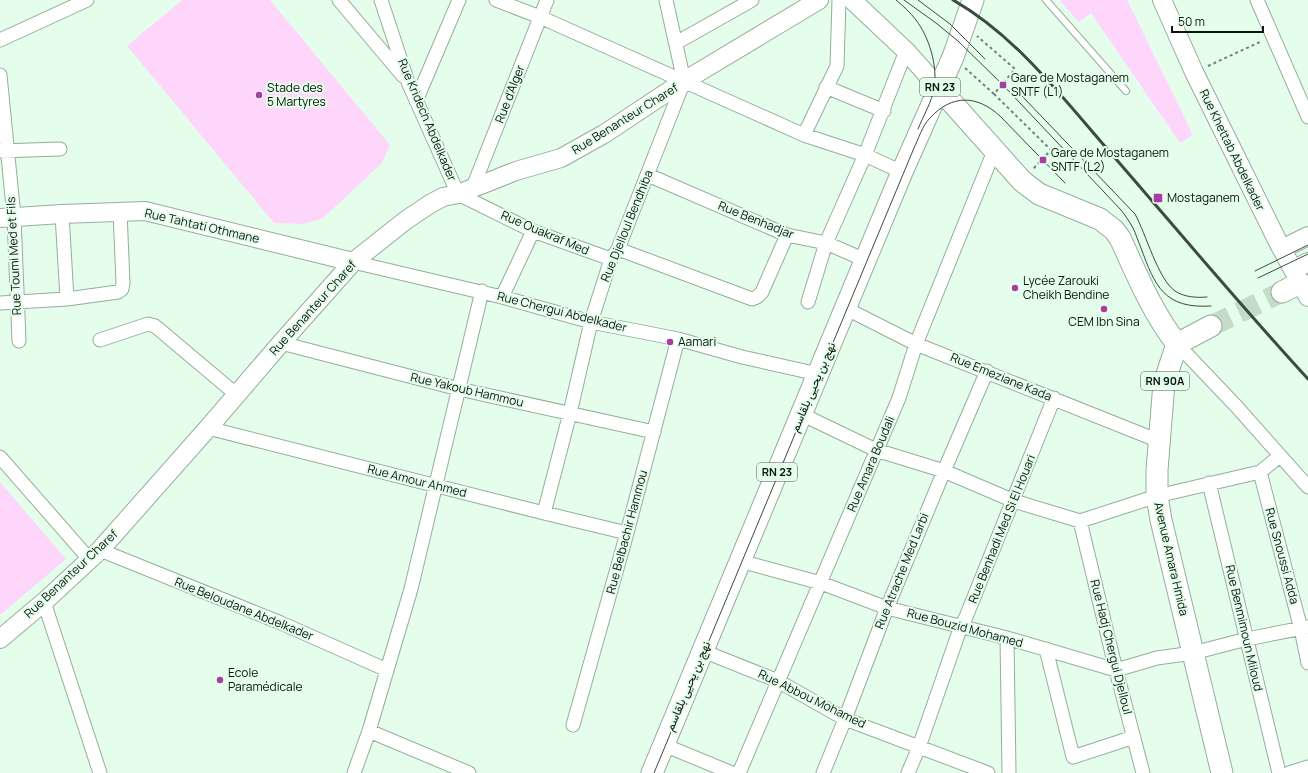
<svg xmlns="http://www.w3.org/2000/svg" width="1308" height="773" font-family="Manrope,Vazirmatn,sans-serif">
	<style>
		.green { fill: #fed6fc }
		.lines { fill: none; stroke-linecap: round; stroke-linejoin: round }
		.primary-tunnel { stroke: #c4dbca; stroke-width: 21; stroke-dasharray: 21 10; stroke-linecap: butt }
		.service-casing { stroke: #96ad9b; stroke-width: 8 }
		.minor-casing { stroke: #96ad9b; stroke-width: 15 }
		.secondary-casing { stroke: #96ad9b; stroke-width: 20 }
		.primary-casing { stroke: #96ad9b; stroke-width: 23 }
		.path { stroke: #728275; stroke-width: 2; stroke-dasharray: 3 3; stroke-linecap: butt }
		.service { stroke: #fff; stroke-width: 6 }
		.minor { stroke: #fff; stroke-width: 13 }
		.secondary { stroke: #fff; stroke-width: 18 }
		.primary { stroke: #fff; stroke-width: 21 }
		.tram { stroke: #3d4a40; stroke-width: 1 }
		.rail { stroke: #3d4a40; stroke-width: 3 }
		.poi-dot { fill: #a53fa4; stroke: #e5feeb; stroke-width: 1.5 }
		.labels { text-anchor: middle; stroke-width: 4; stroke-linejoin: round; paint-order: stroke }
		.shield { fill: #e5feeb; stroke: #4c5a50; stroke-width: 1 }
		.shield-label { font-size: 11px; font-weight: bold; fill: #0b140d }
		.poi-label { font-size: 12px; fill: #0b140d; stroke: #e5feeb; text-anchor: start }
		.street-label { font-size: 12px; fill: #0b140d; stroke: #e5feeb }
	</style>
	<rect width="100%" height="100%" fill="#e5feeb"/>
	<path class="green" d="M 182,0 L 270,0 L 390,145 L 382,163 L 322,219 L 303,224 L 274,223 L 127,46 Z
		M 1059,0 L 1127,0 L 1193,135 L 1180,143 L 1091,13 L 1079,22 Z
		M 0,482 L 66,559 L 0,615 Z"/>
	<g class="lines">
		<path class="primary-tunnel" d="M 1211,326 L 1282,292"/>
		<g class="service-casing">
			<path id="service" d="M 1046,0 L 1126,91"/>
		</g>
		<g class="minor-casing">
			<path id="minor" d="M 339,0 L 403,76
				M 381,0 L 408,82 L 458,194 L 533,231 L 611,259
				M 496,0 L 540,17 L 804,135 L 865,155 L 902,172
				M 666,0 L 684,81
				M 1257,0 L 1308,117
				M 0,40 L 87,0
				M 676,43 L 752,0
				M 0,75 L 14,217 L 19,341
				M 826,87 L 884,111
				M 416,101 L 459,0
				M 804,135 L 837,66 L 839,0
				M 0,151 L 60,149
				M 648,175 L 787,235 L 826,243 L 865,260
				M 473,187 L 547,0
				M 62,214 L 67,299
				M 618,249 L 752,299 L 757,297 L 762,292 L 787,235
				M 353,262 L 502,297 L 591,322 L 678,339 L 742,357 L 818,374
				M 502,297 L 533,231
				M 808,302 L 826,243 L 865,155 L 906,51
				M 0,303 L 67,299 L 118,292 L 122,289 L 123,283 L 120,211
				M 845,308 L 916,344 L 1159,441
				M 100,340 L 148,324 L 155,326 L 237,395
				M 281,343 L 459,389 L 654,432
				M 1177,344 L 1237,407 L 1308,487
				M 801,414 L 876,450 L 944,471 L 1014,501 L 1080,521 L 1157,496 L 1260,472 L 1280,456
				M 208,428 L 544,513 L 627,533
				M 0,457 L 90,560
				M 1260,472 L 1301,629 L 1308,663
				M 1209,483 L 1279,773
				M 544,513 L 570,413 L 591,322 L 611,259 L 618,249 L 684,81
				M 1080,521 L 1116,670 L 1143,773
				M 100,550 L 281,623 L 387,670
				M 740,561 L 821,583 L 887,608 L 1007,638 L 1116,670 L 1157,658 L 1193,653 L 1247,639 L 1308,627
				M 44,602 L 100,773
				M 1007,638 L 1009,773
				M 1046,649 L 1073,757 L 1134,737
				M 703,651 L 778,681 L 845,719 L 988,773
				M 573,725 L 627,533 L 678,339
				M 369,731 L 469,773
				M 664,745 L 732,773
				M 354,773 L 369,731 L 411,589 L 482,291
				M 739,773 L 899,398 L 916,344 L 994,151
				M 823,773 L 845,719 L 887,608 L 944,471 L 987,371
				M 908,773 L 919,747 L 961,626 L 966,617 L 1054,398
				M 1289,773 L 1308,767"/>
		</g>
		<g class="secondary-casing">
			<path id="secondary" d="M 852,0 L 906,51 L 939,88
				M 1162,0 L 1194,72 L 1279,244 L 1308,297
				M 0,218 L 62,214 L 145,211 L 353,262
				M 1282,249 L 1308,236
				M 1293,270 L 1308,262
				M 0,639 L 44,602 L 100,550 L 208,428 L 281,343 L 353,262 L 406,220 L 430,204 L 443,197 L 458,194 L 516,171 L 561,158 L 604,134 L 684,81 L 819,0"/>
		</g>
		<g class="primary-casing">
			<path id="primary" d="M 939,88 L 1022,181 L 1039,194 L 1100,219 L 1114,230 L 1120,238 C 1137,275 1152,312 1177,344 L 1164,383 L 1157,470 L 1157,496 L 1161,520 L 1222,773
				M 1282,292 L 1300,283
				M 1177,344 L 1211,326
				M 652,773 L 902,172 L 953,57 L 973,0"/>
		</g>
		<path class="path" d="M 1208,66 L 1262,41
			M 965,68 L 994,94 L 1015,69 L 977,36
			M 994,94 L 1051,150 L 1033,169"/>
		<use href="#service" class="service"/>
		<use href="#minor" class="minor"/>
		<use href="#secondary" class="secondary"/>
		<use href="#primary" class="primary"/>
		<path class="tram" d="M 896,0 C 903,6 910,12 916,20 C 929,37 938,66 934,88 C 932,102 923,116 918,129
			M 904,0 L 936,23 L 958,41 L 1003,85 L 1121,210 C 1125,215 1129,221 1133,228 C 1136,234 1138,241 1141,248 C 1155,286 1164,309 1211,306
			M 918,0 L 950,24 L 985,59
			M 1022,96 L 1135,214 C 1146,234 1158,279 1175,291 C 1184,297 1196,298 1207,297
			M 1255,271 L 1308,245
			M 1258,278 L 1308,254
			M 654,773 L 914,148 C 919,138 922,126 930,118 C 952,94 977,95 1000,116 L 1065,183"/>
		<path class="rail" d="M 953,0 C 1016,36 1062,97 1109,151 C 1175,227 1240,305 1308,379"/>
	</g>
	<g class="poi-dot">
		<rect x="999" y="81" width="8" height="8" rx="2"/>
		<circle cx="259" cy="95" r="4"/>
		<rect x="1039" y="156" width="8" height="8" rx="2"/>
		<rect x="1153" y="193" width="10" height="10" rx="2"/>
		<circle cx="1015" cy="288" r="4"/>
		<circle cx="1104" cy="309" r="4"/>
		<circle cx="670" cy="342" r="4"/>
		<circle cx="220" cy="680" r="4"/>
	</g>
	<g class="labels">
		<g class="shield">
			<rect x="920" y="78" width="40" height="18" rx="3"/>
			<rect x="1141" y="372" width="48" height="18" rx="3"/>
			<rect x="757" y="463" width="40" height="18" rx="3"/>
		</g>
		<g class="shield-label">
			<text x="940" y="91">RN 23</text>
			<text x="1165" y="385">RN 90A</text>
			<text x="777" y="476">RN 23</text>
		</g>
		<g class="poi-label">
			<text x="1011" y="82">Gare de Mostaganem<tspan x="1011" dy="14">SNTF (L1)</tspan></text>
			<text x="267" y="92">Stade des<tspan x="267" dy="14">5 Martyres</tspan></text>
			<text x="1051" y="157">Gare de Mostaganem<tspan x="1051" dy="14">SNTF (L2)</tspan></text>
			<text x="1167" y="202">Mostaganem</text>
			<text x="1023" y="285">Lycée Zarouki<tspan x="1023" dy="14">Cheikh Bendine</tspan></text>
			<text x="1104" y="326" text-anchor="middle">CEM Ibn Sina</text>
			<text x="678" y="346">Aamari</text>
			<text x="228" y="677">Ecole<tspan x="228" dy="14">Paramédicale</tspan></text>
		</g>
		<g class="street-label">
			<text transform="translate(510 94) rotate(-69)" y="4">Rue d'Alger</text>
			<text transform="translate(625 119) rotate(-32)" y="4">Rue Benanteur Charef</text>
			<text transform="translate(427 120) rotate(67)" y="4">Rue Kridech Abdelkader</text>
			<text transform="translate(1232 150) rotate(64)" y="4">Rue Khettab Abdelkader</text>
			<text transform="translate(756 220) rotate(22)" y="4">Rue Benhadjar</text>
			<text transform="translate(202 226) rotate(13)" y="4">Rue Tahtati Othmane</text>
			<text transform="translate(627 226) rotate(-68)" y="4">Rue Djelloul Bendhiba</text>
			<text transform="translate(545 233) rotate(23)" y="4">Rue Ouakraf Med</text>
			<text transform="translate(14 256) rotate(-93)" y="4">Rue Toumi Med et Fils</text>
			<text transform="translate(313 308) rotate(-48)" y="4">Rue Benanteur Charef</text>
			<text transform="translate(562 312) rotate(14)" y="4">Rue Chergui Abdelkader</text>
			<text transform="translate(1001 377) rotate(22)" y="4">Rue Emeziane Kada</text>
			<text transform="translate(813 387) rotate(-67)" y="4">نهج بن يحيى بلقاسم</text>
			<text transform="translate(467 390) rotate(13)" y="4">Rue Yakoub Hammou</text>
			<text transform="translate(871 464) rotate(-67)" y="4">Rue Amara Boudali</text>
			<text transform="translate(417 481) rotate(14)" y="4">Rue Amour Ahmed</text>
			<text transform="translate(1002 529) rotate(-68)" y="4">Rue Benhadi Med Si El Houari</text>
			<text transform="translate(627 532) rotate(-75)" y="4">Rue Belbachir Hammou</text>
			<text transform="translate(1282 556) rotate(75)" y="4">Rue Snoussi Adda</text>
			<text transform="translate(1171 559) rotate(77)" y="4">Avenue Amara Hmida</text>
			<text transform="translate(902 571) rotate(-68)" y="4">Rue Atrache Med Larbi</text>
			<text transform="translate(71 574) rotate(-43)" y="4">Rue Benanteur Charef</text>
			<text transform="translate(244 609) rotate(22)" y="4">Rue Beloudane Abdelkader</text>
			<text transform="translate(965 628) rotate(15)" y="4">Rue Bouzid Mohamed</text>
			<text transform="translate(1244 628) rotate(77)" y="4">Rue Benmimoun Miloud</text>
			<text transform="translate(1111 647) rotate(76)" y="4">Rue Hadj Chergui Djelloul</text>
			<text transform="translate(688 686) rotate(-67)" y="4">نهج بن يحيى بلقاسم</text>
			<text transform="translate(812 699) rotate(26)" y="4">Rue Abbou Mohamed</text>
		</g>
	</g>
	<path d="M1172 26v6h91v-6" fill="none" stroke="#0b140d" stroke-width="2"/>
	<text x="1178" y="26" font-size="12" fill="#0b140d" stroke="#e5feeb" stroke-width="3" paint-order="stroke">50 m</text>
</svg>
